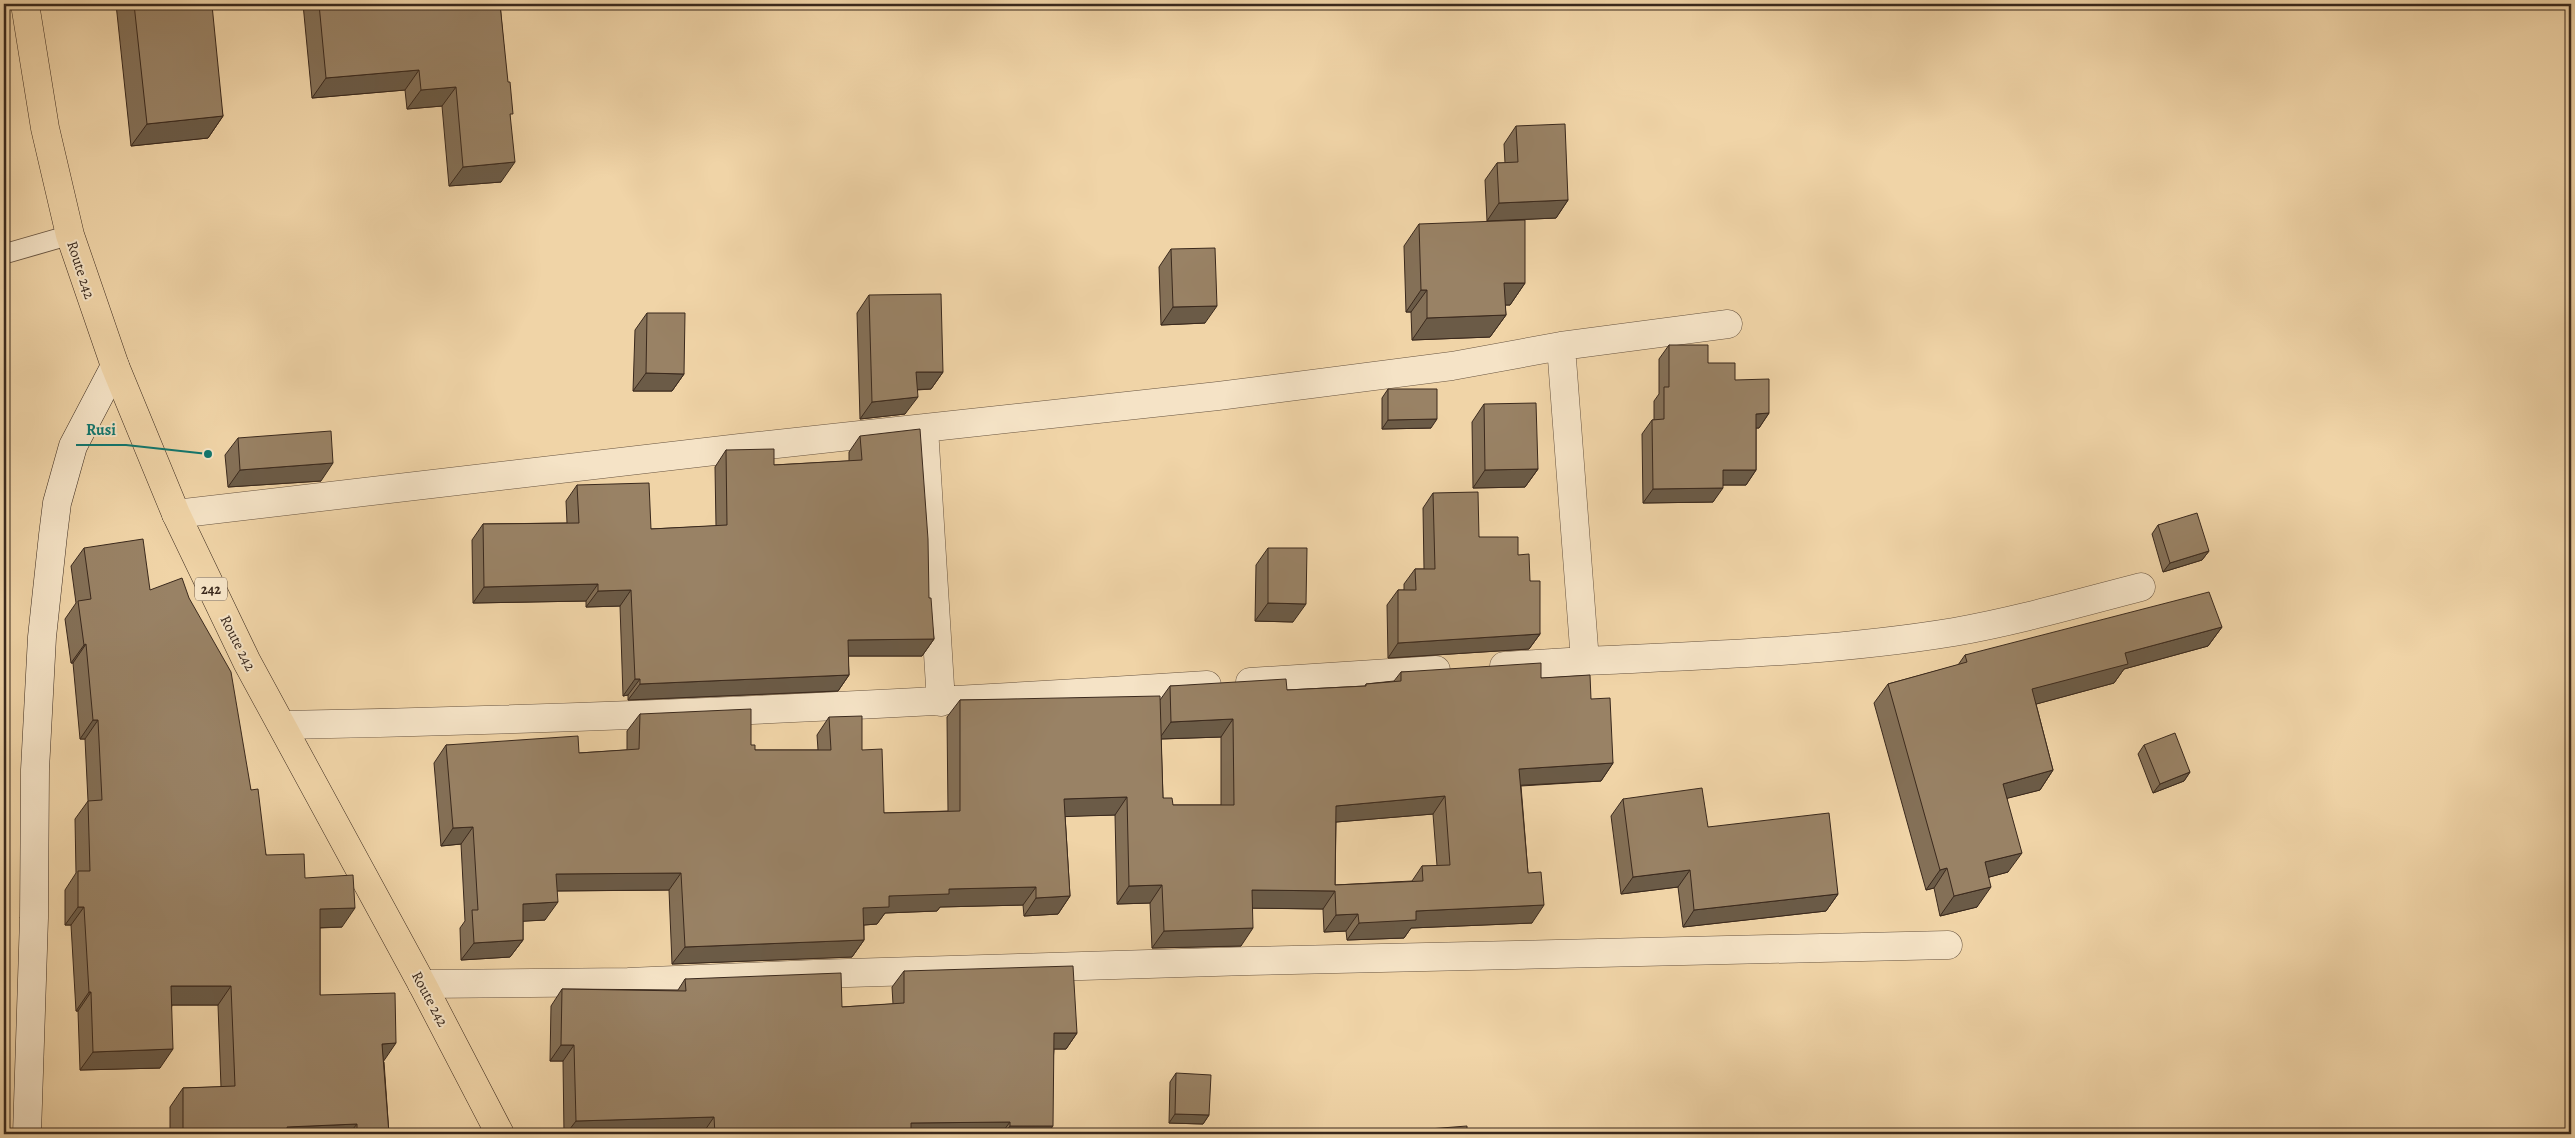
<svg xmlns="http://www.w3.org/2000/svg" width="2575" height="1138" font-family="Alegreya,serif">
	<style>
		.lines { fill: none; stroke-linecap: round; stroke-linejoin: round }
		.lane-casing { stroke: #685440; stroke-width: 21 }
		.street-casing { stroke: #685440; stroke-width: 29 }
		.secondary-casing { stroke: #3a291d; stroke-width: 29 }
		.primary-casing { stroke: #3a291d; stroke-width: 29 }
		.lane { stroke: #f5e3c6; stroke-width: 19 }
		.street { stroke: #f5e3c6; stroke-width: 28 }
		.secondary { stroke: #f5e3c6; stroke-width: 28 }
		.primary { stroke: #f0d4a7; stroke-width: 28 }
		.wall { fill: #847057; stroke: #3a291d; fill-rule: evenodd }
		.shaded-wall { fill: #6b5b47; stroke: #3a291d }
		.building { fill: #998265; stroke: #3a291d; fill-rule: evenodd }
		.labels { text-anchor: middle; stroke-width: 4; stroke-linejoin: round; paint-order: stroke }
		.shield { fill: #f5e3c6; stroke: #726150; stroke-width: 1 }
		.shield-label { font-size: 14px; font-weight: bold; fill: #3a291d }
		.street-label { font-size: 15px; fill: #3a291d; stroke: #f5e3c6 }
		.leader { fill: none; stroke: #0f766e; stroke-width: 2 }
		.callout-dot { fill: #0f766e; stroke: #f5e3c6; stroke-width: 2 }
		.callout-label { font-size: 16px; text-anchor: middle; font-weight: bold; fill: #0f766e; stroke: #f5e3c6; stroke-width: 4; stroke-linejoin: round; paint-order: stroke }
	</style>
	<rect width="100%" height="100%" fill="#f0d4a7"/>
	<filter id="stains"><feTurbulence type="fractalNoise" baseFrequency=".004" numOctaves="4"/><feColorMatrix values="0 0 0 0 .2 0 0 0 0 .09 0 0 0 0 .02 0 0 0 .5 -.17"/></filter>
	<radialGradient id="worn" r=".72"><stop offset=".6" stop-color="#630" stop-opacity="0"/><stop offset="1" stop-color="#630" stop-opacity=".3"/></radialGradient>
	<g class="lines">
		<g class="lane-casing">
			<path id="lane" d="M 4,254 L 70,235"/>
		</g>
		<g class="street-casing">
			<path id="street" d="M 924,428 L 941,702
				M 176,514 L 740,448 L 1218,396 L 1452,366 L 1561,346 L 1728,324
				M 1585,661 C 1708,655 1832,652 1954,632 C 2017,621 2079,603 2141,587
				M 1504,666 L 1585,661 L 1561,346
				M 1250,682 L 1436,670
				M 283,725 C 591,719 899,705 1207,685
				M 422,984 L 628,982 L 814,974 L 1248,961 L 1948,945"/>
		</g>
		<g class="secondary-casing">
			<path id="secondary" d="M 27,1134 L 34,918 L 35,770 L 42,637 L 53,535 L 57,503 L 73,446 L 115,366"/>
		</g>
		<g class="primary-casing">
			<path id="primary" d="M 25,4 L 45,128 L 70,235 L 115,366 L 176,514 L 247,662 L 422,984 L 500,1134"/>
		</g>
		<use href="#lane" class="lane"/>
		<use href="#street" class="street"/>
		<use href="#secondary" class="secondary"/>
		<use href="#primary" class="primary"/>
	</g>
	<path class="wall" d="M 116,4 L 201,4 L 223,116 L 208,138 L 131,146 Z
		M 303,4 L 500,4 L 510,117 L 501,182 L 449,186 L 442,106 L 407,109 L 405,90 L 312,98 Z
		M 1516,126 L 1568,200 L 1556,218 L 1487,221 L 1485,180 L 1497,163 L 1505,163 L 1504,144 Z
		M 1419,224 L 1525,283 L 1510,305 L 1505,305 L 1506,315 L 1490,337 L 1412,340 L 1411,312 L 1406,312 L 1404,246 Z
		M 1171,249 L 1205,323 L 1161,325 L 1159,267 Z
		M 869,295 L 943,372 L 931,389 L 917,390 L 905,414 L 860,419 L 857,313 Z
		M 647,313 L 684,374 L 672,391 L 633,391 L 635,330 Z
		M 1669,345 L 1708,363 L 1735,380 L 1769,413 L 1759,428 L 1756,428 L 1756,470 L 1746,485 L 1723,485 L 1713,502 L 1643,503 L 1642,434 L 1652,420 L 1654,420 L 1654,401 L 1659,394 L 1659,359 Z
		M 1388,389 L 1431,428 L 1382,429 L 1382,398 Z
		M 1484,404 L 1538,469 L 1525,487 L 1473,488 L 1472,422 Z
		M 860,436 L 929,598 L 934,639 L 922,656 L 848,656 L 849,675 L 838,691 L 628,700 L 628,695 L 623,696 L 620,606 L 586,607 L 586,601 L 473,603 L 472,540 L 483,524 L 567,523 L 566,501 L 577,485 L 651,529 L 716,526 L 715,467 L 726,450 L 774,465 L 849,461 L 849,452 Z
		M 238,438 L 321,481 L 228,487 L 225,455 Z
		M 1433,493 L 1479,537 L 1518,555 L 1530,581 L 1540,634 L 1529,649 L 1388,658 L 1387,605 L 1398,590 L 1404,590 L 1404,584 L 1415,569 L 1424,569 L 1423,508 Z
		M 2158,525 L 2209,551 L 2202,560 L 2163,572 L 2152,534 Z
		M 84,548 L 150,590 L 251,790 L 266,855 L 305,878 L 342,927 L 320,928 L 320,995 L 384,1062 L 389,1134 L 170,1134 L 170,1107 L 183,1088 L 221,1087 L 218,1005 L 172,1005 L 160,1068 L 80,1070 L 78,1011 L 76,1011 L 71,925 L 65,925 L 65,890 L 76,873 L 75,819 L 88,801 L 85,739 L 80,739 L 73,663 L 71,663 L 65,619 L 76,603 L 71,566 Z
		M 1268,548 L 1293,622 L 1255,621 L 1256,565 Z
		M 2222,627 L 2208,646 L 2124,669 L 2114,683 L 2036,704 L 2053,770 L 2040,790 L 2007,798 L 2008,872 L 1989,877 L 1977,907 L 1940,916 L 1934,888 L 1926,890 L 1874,703 L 1888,684 L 1958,665 L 1965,655 Z
		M 1401,672 L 1541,678 L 1591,699 L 1613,763 L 1601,781 L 1521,786 L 1532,923 L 1411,928 L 1404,938 L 1347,940 L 1346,931 L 1324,932 L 1323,909 L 1252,908 L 1241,946 L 1152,948 L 1150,903 L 1117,904 L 1115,815 L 1065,816 L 1070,896 L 1058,914 L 1024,916 L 1023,905 L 940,907 L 937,911 L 885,913 L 877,924 L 864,925 L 864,940 L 852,957 L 672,964 L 669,890 L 557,891 L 545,920 L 523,921 L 523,940 L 510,957 L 461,960 L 460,928 L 465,921 L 461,844 L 441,846 L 434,763 L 446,745 L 579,753 L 627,750 L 627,731 L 640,714 L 751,745 L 755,750 L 818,750 L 817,735 L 829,717 L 862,750 L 884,813 L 948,811 L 947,717 L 960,700 L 1160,700 L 1170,686 L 1287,690 L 1365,686 L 1366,684 L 1394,681 ZM 1221,737 L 1221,805 L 1173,805 L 1163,798 L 1161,739 ZM 1433,814 L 1437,866 L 1422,866 L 1412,881 L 1335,885 L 1336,822 Z
		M 2144,745 L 2190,772 L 2184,781 L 2153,793 L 2138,754 Z
		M 1623,799 L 1708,827 L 1838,894 L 1826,911 L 1683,927 L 1678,887 L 1621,894 L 1611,816 Z
		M 904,971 L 1077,1033 L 1066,1049 L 1054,1049 L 1047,1134 L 703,1134 L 703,1133 L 666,1134 L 564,1134 L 563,1061 L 550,1061 L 551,1006 L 562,989 L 678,990 L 685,979 L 842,1007 L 893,1004 L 892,987 Z
		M 1176,1073 L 1209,1115 L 1203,1124 L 1169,1123 L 1170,1082 Z"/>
	<path class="shaded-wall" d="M 419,70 L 405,90 L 312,98 L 326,78 Z
		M 456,87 L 442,106 L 407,109 L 421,90 Z
		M 223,116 L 208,138 L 131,146 L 147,124 Z
		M 515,162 L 501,182 L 449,186 L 463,167 Z
		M 1568,200 L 1556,218 L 1487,221 L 1499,203 Z
		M 1504,283 L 1525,283 L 1510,305 L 1489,305 Z
		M 1421,290 L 1427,290 L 1411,312 L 1406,312 Z
		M 1217,306 L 1205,323 L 1161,325 L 1173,307 Z
		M 1506,315 L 1490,337 L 1412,340 L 1427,318 Z
		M 916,372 L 943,372 L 931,389 L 903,390 Z
		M 646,373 L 684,374 L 672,391 L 633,391 Z
		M 918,397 L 905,414 L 860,419 L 872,402 Z
		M 1769,413 L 1759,428 L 1746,428 L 1756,414 Z
		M 1437,419 L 1431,428 L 1382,429 L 1388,420 Z
		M 333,463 L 321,481 L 228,487 L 240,470 Z
		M 1538,469 L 1525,487 L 1473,488 L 1485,470 Z
		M 1723,470 L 1756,470 L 1746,485 L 1713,485 Z
		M 1723,488 L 1713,502 L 1643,503 L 1653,489 Z
		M 2209,551 L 2202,560 L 2163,572 L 2170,563 Z
		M 598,584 L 586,601 L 473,603 L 484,587 Z
		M 631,590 L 620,606 L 586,607 L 598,591 Z
		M 1268,603 L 1306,604 L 1293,622 L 1255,621 Z
		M 2222,627 L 2208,646 L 2124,669 L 2114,683 L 2018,709 L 2032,689 L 2125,653 Z
		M 1540,634 L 1529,649 L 1388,658 L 1398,643 Z
		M 934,639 L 922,656 L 837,656 L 848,640 Z
		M 86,644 L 73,663 L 71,663 L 84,645 Z
		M 849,675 L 838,691 L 628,700 L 640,684 Z
		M 635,679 L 640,679 L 628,695 L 623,696 Z
		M 1233,719 L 1221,737 L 1159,739 L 1171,722 Z
		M 93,720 L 98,720 L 85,739 L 80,739 Z
		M 1613,763 L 1601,781 L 1507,786 L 1519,769 Z
		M 2053,770 L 2040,790 L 1989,803 L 2003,784 Z
		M 2190,772 L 2184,781 L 2153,793 L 2160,784 Z
		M 1445,796 L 1433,814 L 1324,823 L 1336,806 Z
		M 1127,797 L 1115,815 L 1052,817 L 1064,799 Z
		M 473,827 L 461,844 L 441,846 L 453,828 Z
		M 2022,853 L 2008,872 L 1971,882 L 1985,862 Z
		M 1947,868 L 1934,888 L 1926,890 L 1940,870 Z
		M 1690,870 L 1678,887 L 1621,894 L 1633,877 Z
		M 681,873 L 669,890 L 544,891 L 556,874 Z
		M 1162,885 L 1150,903 L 1117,904 L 1129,886 Z
		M 1036,887 L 1023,905 L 940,907 L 937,911 L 885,913 L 877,924 L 851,926 L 863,908 L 889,896 L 949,889 Z
		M 1991,887 L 1977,907 L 1940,916 L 1954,896 Z
		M 1252,890 L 1335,891 L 1323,909 L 1239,908 Z
		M 1838,894 L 1826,911 L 1683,927 L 1694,910 Z
		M 1070,896 L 1058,914 L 1024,916 L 1036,898 Z
		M 558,902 L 545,920 L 510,922 L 523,904 Z
		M 1544,905 L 1532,923 L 1411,928 L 1404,938 L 1347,940 L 1359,923 L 1416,911 Z
		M 78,907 L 84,907 L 71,925 L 65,925 Z
		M 355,908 L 342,927 L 307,928 L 320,909 Z
		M 1358,914 L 1346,931 L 1324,932 L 1336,915 Z
		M 1253,928 L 1241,946 L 1152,948 L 1164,931 Z
		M 523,940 L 510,957 L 461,960 L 474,943 Z
		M 864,940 L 852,957 L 672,964 L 685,947 Z
		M 171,986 L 231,986 L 218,1005 L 158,1005 Z
		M 89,992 L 91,992 L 78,1011 L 76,1011 Z
		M 1054,1033 L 1077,1033 L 1066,1049 L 1042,1049 Z
		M 396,1043 L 383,1062 L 382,1044 Z
		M 561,1045 L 574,1045 L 563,1061 L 550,1061 Z
		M 173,1049 L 160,1068 L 80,1070 L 93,1052 Z
		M 1175,1114 L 1209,1115 L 1203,1124 L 1169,1123 Z
		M 714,1117 L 703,1133 L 666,1134 L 566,1134 L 576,1121 Z
		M 1010,1122 L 1001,1134 L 903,1134 L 911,1123 Z
		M 357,1124 L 349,1134 L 283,1134 L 287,1127 Z
		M 1010,1126 L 1053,1126 L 1047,1134 L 1004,1134 Z"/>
	<path class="building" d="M 134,4 L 201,4 L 201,6 L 212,5 L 223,116 L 147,124 Z
		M 319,4 L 500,4 L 508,82 L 510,82 L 513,114 L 510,114 L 515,162 L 463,167 L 456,87 L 421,90 L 419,70 L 326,78 Z
		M 1565,124 L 1568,200 L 1499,203 L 1497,163 L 1518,162 L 1516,126 Z
		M 1525,220 L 1525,283 L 1504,283 L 1506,315 L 1427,318 L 1427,290 L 1421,290 L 1419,224 Z
		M 1215,248 L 1217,306 L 1173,307 L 1171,249 Z
		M 941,294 L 943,372 L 916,372 L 918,397 L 872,402 L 869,295 Z
		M 647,313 L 685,313 L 684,374 L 646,373 Z
		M 1669,345 L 1708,345 L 1708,363 L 1735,363 L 1735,380 L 1769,379 L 1769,413 L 1756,414 L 1756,470 L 1723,470 L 1723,488 L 1653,489 L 1652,420 L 1664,419 L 1664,387 L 1669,387 Z
		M 1388,389 L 1437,389 L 1437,419 L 1388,420 Z
		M 1536,403 L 1538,469 L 1485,470 L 1484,404 Z
		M 920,429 L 928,539 L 929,598 L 931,598 L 934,639 L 848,640 L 849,675 L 640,684 L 640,679 L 635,679 L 631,590 L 598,591 L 598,584 L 484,587 L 483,524 L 579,523 L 577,485 L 649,483 L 651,529 L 727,525 L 726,450 L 774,449 L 774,465 L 862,460 L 860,436 Z
		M 331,431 L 333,463 L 240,470 L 238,438 Z
		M 1478,492 L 1479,537 L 1518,537 L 1518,555 L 1529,554 L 1530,581 L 1540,581 L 1540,634 L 1398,643 L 1398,590 L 1416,590 L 1415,569 L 1435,569 L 1433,493 Z
		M 2197,513 L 2209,551 L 2170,563 L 2158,525 Z
		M 143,539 L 150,590 L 182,578 L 189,598 L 231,672 L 251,790 L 258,789 L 266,855 L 304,854 L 305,878 L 353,875 L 355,908 L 320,909 L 320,995 L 395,993 L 396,1043 L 382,1044 L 389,1134 L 357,1134 L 357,1124 L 287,1127 L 288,1134 L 183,1134 L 183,1088 L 235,1086 L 231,986 L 171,986 L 173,1049 L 93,1052 L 91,992 L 89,992 L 84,907 L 78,907 L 78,871 L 90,871 L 88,801 L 102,800 L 98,720 L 93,720 L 86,644 L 84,645 L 78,601 L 91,599 L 84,548 Z
		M 1268,548 L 1307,548 L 1306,604 L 1268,603 Z
		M 2209,592 L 2222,627 L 2125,653 L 2128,664 L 2032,689 L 2053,770 L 2003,784 L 2022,853 L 1985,862 L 1991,887 L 1954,896 L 1947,868 L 1940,870 L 1888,684 L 1967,662 L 1965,655 Z
		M 1541,663 L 1541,678 L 1590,675 L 1591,699 L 1610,698 L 1613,763 L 1519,769 L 1528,873 L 1541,872 L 1544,905 L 1416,911 L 1416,920 L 1359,923 L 1358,914 L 1336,915 L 1335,891 L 1252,890 L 1253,928 L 1164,931 L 1162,885 L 1129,886 L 1127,797 L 1064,799 L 1070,896 L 1036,898 L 1036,887 L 949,889 L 949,894 L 889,896 L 889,907 L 863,908 L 864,940 L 685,947 L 681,873 L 556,874 L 558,902 L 523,904 L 523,940 L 474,943 L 472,910 L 478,910 L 473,827 L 453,828 L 446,745 L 578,736 L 579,753 L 639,749 L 640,714 L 751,709 L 751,745 L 755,745 L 755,750 L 831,750 L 829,717 L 862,716 L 862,750 L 882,749 L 884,813 L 960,811 L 960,700 L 1160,696 L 1163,798 L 1172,798 L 1173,805 L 1234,805 L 1233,719 L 1171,722 L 1170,686 L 1286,679 L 1287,690 L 1366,686 L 1366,684 L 1401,681 L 1401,672 ZM 1445,796 L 1450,865 L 1422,866 L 1423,881 L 1335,885 L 1336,806 Z
		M 2175,733 L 2190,772 L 2160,784 L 2144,745 Z
		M 1702,788 L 1708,827 L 1829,813 L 1838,894 L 1694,910 L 1690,870 L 1633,877 L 1623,799 Z
		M 1073,966 L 1077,1033 L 1054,1033 L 1053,1126 L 1010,1126 L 1010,1122 L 911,1123 L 911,1134 L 715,1134 L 714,1117 L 576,1121 L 574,1045 L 561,1045 L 562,989 L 686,991 L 685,979 L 841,973 L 842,1007 L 904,1003 L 904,971 Z
		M 1176,1073 L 1211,1075 L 1209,1115 L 1175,1114 Z
		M 1467,1126 L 1467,1134 L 1404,1134 L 1403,1131 Z
		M 4,1132 L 16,1133 L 16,1134 L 4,1134 Z"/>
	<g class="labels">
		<rect class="shield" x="195" y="577.5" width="32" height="23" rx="4"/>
		<g class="shield-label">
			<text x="211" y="594">242</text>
		</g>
		<g class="street-label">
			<text transform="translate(81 270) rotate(72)" y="5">Route 242</text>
			<text transform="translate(238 643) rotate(63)" y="5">Route 242</text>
			<text transform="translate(430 999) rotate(62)" y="5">Route 242</text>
		</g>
	</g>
	<path class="leader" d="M208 454L126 445H76"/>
	<circle class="callout-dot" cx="208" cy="454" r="5"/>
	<g class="callout-label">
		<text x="101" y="435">Rusi</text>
	</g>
	<rect width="2575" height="1138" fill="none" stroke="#f0d4a7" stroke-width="20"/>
	<rect x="5" y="5" width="2565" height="1128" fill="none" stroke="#3a291d" stroke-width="2.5"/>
	<rect x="10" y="10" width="2555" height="1118" fill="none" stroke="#3a291d"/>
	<rect width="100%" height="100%" filter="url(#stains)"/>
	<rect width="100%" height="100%" fill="url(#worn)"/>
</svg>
